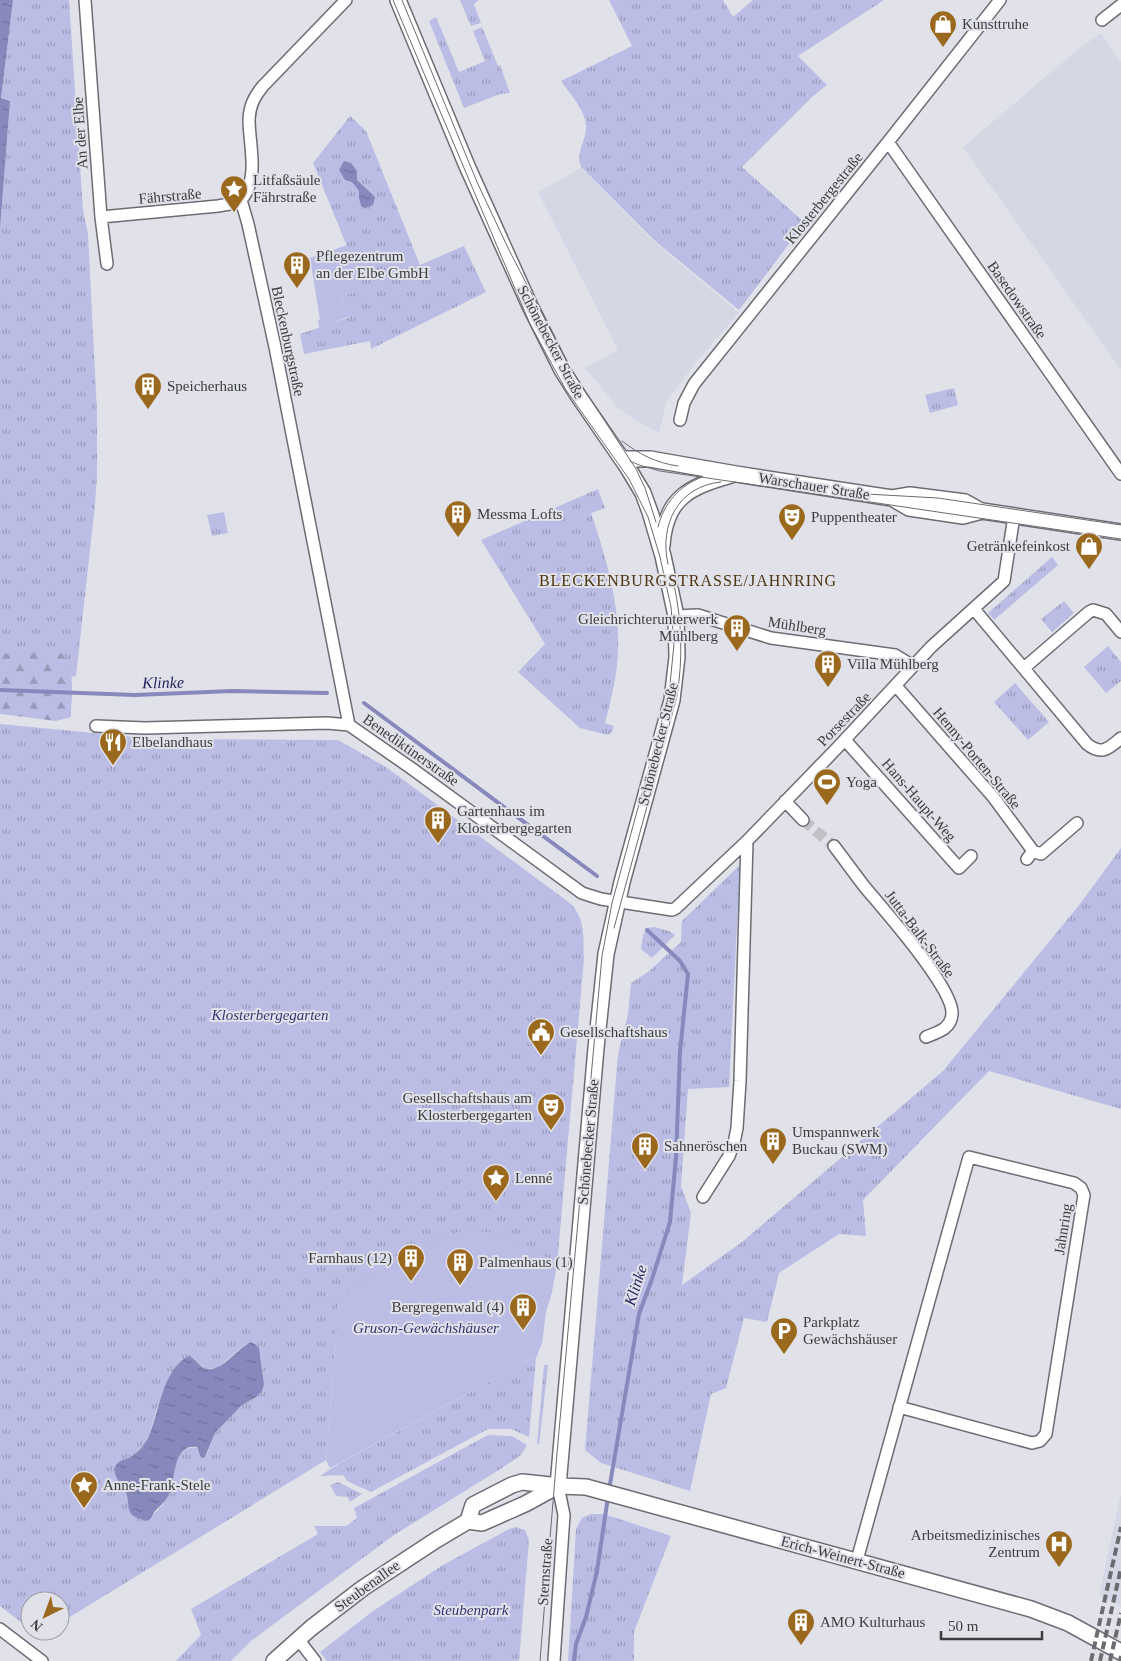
<svg xmlns="http://www.w3.org/2000/svg" width="1121" height="1661" font-family="Georgia,serif">
	<style>
		.built { fill: #d5d7e5 }
		.grass { fill: url(#grass-tufts); fill-rule: evenodd }
		.forest { fill: url(#forest-firs) }
		.garden { fill: #bbbde4 }
		.water { fill: url(#water-ripples) }
		.lines { fill: none; stroke-linecap: round; stroke-linejoin: round }
		.stream { stroke: #8789bc; stroke-width: 4 }
		.street-tunnel { stroke: #c0c1c7; stroke-width: 11; stroke-dasharray: 11 5.5; stroke-linecap: butt }
		.street-casing { stroke: #6c6c73; stroke-width: 14 }
		.secondary-casing { stroke: #6c6c73; stroke-width: 18 }
		.street { stroke: #fff; stroke-width: 11 }
		.secondary { stroke: #fff; stroke-width: 15 }
		.tram { stroke: #6b6c70; stroke-width: 1 }
		.rail { stroke: #6b6c70; stroke-width: 4; stroke-dasharray: 8 4; stroke-linecap: butt }
		.labels { text-anchor: middle; stroke-width: 4; stroke-linejoin: round; paint-order: stroke }
		.poi-label { font-size: 15px; fill: #3b3c3e; stroke: #e1e2e9; text-anchor: start }
		.street-label { font-size: 15px; fill: #3b3c3e; stroke: #e1e2e9 }
		.park-label { font-size: 15px; font-style: italic; fill: #383474; stroke: #e1e2e9 }
		.neighbourhood-label { font-size: 16px; letter-spacing: 1px; fill: #4c3411; stroke: #e1e2e9 }
		.water-label { font-size: 16px; font-style: italic; fill: #292361; stroke: #e1e2e9 }
	</style>
	<defs>
		<pattern id="grass-tufts" width="24" height="20" patternUnits="userSpaceOnUse" patternTransform="scale(1.25)"><rect width="24" height="20" fill="#bbbde4"/><path d="M3 7l-1-3M5 7V3M7 7l1-3M15 17l-1-3M17 17v-4M19 17l1-3" fill="none" stroke="#999bba"/></pattern>
		<pattern id="forest-firs" width="22" height="20" patternUnits="userSpaceOnUse" patternTransform="scale(1.25)"><rect width="22" height="20" fill="#bbbde4"/><path d="M5 1l3.5 6h-7zM16 11l3.5 6h-7z" fill="#999bba"/></pattern>
		<pattern id="water-ripples" width="26" height="14" patternUnits="userSpaceOnUse" patternTransform="scale(1.25)"><rect width="26" height="14" fill="#8789bc"/><path d="M2 4q2-2 4 0t4 0M15 11q2-2 4 0t4 0" fill="none" stroke="#70719a"/></pattern>
	</defs>
	<rect width="100%" height="100%" fill="#e1e2e9"/>
	<path class="built" d="M 1101,33 L 1121,62 L 1121,370 L 963,147 L 1077,50 Z
		M 581,168 L 651,239 L 739,313 L 697,361 L 667,401 L 659,433 L 637,421 L 618,408 L 585,368 L 618,350 L 538,192 Z
		M 1121,1493 L 1121,1607 L 1099,1595 Z"/>
	<path class="grass" d="M 13,0 L 69,0 L 83,210 L 88,234 L 97,413 L 97,475 L 95,505 L 76,676 L 36,683 L 0,674 L 0,229 L 10,101 L 1,98 Z
		M 460,0 L 479,0 L 474,4 L 481,23 L 471,26 Z
		M 609,0 L 723,0 L 733,17 L 753,0 L 884,0 L 798,56 L 827,85 L 812,97 L 742,167 L 805,223 L 739,310 L 655,241 L 581,167 C 575,152 587,140 586,125 C 584,108 570,94 561,81 L 632,46 Z
		M 436,17 L 459,72 L 485,61 L 473,31 L 482,27 L 498,66 L 500,65 L 510,93 L 500,94 L 464,108 L 429,21 Z
		M 350,116 L 366,131 L 420,265 L 464,246 L 486,292 L 371,349 L 370,341 L 304,354 L 300,334 L 350,317 L 342,297 L 364,288 L 313,163 Z
		M 954,388 L 958,405 L 930,413 L 925,395 Z
		M 598,489 L 605,508 L 591,513 C 605,554 620,604 618,648 C 618,673 611,699 605,723 L 614,726 L 612,732 L 608,735 L 580,728 L 518,672 L 545,644 L 481,540 Z
		M 224,512 L 228,533 L 212,536 L 207,515 Z
		M 1052,557 L 1058,565 L 994,620 L 988,613 Z
		M 1064,601 L 1074,613 L 1052,632 L 1041,619 Z
		M 1108,646 L 1121,662 L 1121,681 L 1106,693 L 1084,667 Z
		M 1015,683 L 1049,722 L 1028,740 L 994,702 Z
		M 0,724 L 156,739 L 338,740 L 386,767 L 571,904 C 586,919 583,940 584,959 L 557,1265 L 546,1257 L 552,1292 L 546,1311 L 542,1343 L 339,1302 L 326,1460 L 60,1623 L 60,1601 L 30,1601 L 30,1629 L 0,1606 ZM 246,1344 L 260,1355 L 264,1384 L 256,1397 L 241,1406 L 215,1433 L 207,1454 L 204,1458 L 200,1456 L 197,1448 C 173,1443 175,1480 168,1495 C 164,1505 154,1515 146,1521 L 136,1517 L 130,1510 L 126,1493 L 117,1479 L 115,1469 L 119,1462 L 135,1454 L 144,1444 L 149,1435 L 157,1408 L 170,1376 L 177,1366 L 192,1358 L 206,1369 L 217,1368 Z
		M 1121,848 L 1121,1109 L 989,1071 L 863,1200 L 866,1236 L 839,1234 L 779,1273 L 767,1322 L 744,1318 L 726,1388 L 711,1394 L 690,1491 L 601,1463 L 585,1450 L 618,1054 L 628,1014 L 631,983 L 648,972 L 681,942 L 682,921 L 740,865 L 729,1087 L 688,1089 L 681,1186 L 691,1213 L 682,1285 L 742,1242 L 943,1071 L 1080,904 Z
		M 654,927 L 669,931 L 675,935 L 652,958 L 641,949 L 643,935 L 647,928 Z
		M 536,1358 L 529,1437 L 511,1429 L 488,1429 L 371,1492 L 347,1481 L 343,1475 L 320,1476 L 340,1463 L 531,1359 Z
		M 544,1365 L 548,1365 L 539,1445 L 537,1444 Z
		M 488,1435 L 512,1436 L 527,1445 L 521,1455 L 502,1468 L 394,1535 L 251,1641 L 231,1661 L 176,1661 L 201,1635 L 191,1609 L 318,1534 L 314,1526 L 346,1526 L 357,1518 L 354,1508 Z
		M 338,1482 L 362,1494 L 350,1502 L 348,1497 L 336,1496 L 330,1485 Z
		M 591,1514 L 604,1514 L 671,1536 L 634,1632 L 634,1661 L 568,1661 L 576,1529 L 582,1518 Z
		M 516,1527 L 525,1530 L 529,1540 L 519,1661 L 327,1661 L 320,1652 L 373,1611 L 443,1565 L 509,1529 Z"/>
	<path class="forest" d="M 43,646 C 48,648 57,649 61,653 C 77,668 71,697 71,717 L 56,721 L 0,714 L 0,655 Z"/>
	<path class="garden" d="M 347,245 L 365,288 L 342,297 L 350,316 L 319,328 L 318,320 L 320,320 L 310,258 Z
		M 463,1230 L 500,1233 L 530,1246 L 557,1265 L 552,1292 L 546,1311 L 542,1343 L 536,1358 L 531,1359 L 330,1468 L 326,1460 L 339,1302 L 382,1261 Z"/>
	<path class="water" d="M 0,0 L 13,0 L 1,98 L 10,101 L 0,229 Z
		M 344,161 L 351,163 L 357,171 L 357,180 L 375,197 L 373,205 L 365,208 L 361,206 L 359,198 L 359,191 L 352,182 L 345,180 L 339,170 Z
		M 251,1342 L 256,1345 L 259,1348 L 264,1384 L 262,1391 L 256,1397 L 241,1406 L 215,1433 L 205,1457 L 203,1458 L 200,1456 L 197,1447 C 174,1443 175,1477 170,1492 C 167,1500 161,1505 155,1511 C 153,1514 152,1517 149,1520 L 146,1521 C 142,1519 136,1518 132,1515 C 127,1509 129,1500 126,1493 C 122,1484 113,1478 115,1468 C 117,1459 127,1460 133,1455 C 139,1451 144,1445 148,1438 C 159,1414 162,1369 189,1356 C 195,1359 199,1365 204,1368 C 220,1375 237,1348 251,1342 Z"/>
	<g class="lines">
		<path class="stream" d="M 0,690 L 135,695 L 232,691 L 327,693
			M 364,703 L 597,876
			M 609,1490 L 639,1314 L 652,1279 L 670,1222 L 676,1157 L 680,1052 L 688,974 L 680,961 L 647,930
			M 574,1661 L 576,1644 L 586,1617 L 597,1571 L 608,1497"/>
		<path class="street-tunnel" d="M 803,820 L 834,846"/>
		<g class="street-casing">
			<path id="street" d="M 85,0 L 101,217 L 107,264
				M 346,0 L 263,86 C 254,97 250,105 249,119 C 249,146 260,178 241,200 L 248,224 L 275,347 L 349,725
				M 1102,20 L 1121,5
				M 888,142 L 1121,474
				M 101,217 L 218,206 L 235,203 L 241,200
				M 680,420 L 684,403 L 694,384 L 888,142 L 1000,0
				M 974,609 L 1087,744 C 1102,756 1109,748 1121,738
				M 676,616 L 698,615 L 771,638 L 895,655 L 913,666
				M 1024,668 L 1089,612 L 1093,610 L 1106,614 L 1121,632
				M 896,686 L 994,798 L 1033,851 L 1027,859
				M 96,726 L 145,728 L 327,723 L 349,725 L 411,768 L 582,893 L 601,899 L 672,910 L 676,908 L 747,841 L 838,747 L 931,647 L 1004,581 L 1014,516
				M 845,740 L 959,868 L 971,856
				M 785,801 L 803,820
				M 834,846 C 844,859 854,873 864,886 C 882,908 954,988 952,1014 C 951,1029 938,1032 926,1037
				M 1033,851 L 1041,854 L 1077,823
				M 703,1197 L 729,1156 L 734,1143 L 737,1128 L 740,1081 L 747,841
				M 857,1560 L 969,1157 L 1074,1183 L 1081,1188 L 1084,1195 L 1046,1434 L 1040,1441 L 1032,1443 L 899,1407
				M 0,1629 L 42,1661
				M 298,1639 L 315,1661
				M 554,1661 L 564,1515 L 558,1486"/>
		</g>
		<g class="secondary-casing">
			<path id="secondary" d="M 398,0 L 467,166 L 530,306 L 562,370 L 579,397 L 628,468 L 643,493 L 650,512 L 663,556 L 676,616 L 677,657 L 672,700 L 622,882 L 606,954 L 596,1048 L 558,1486
				M 623,459 L 650,459 L 736,474 L 892,498 L 910,495 L 965,502 L 981,511
				M 892,498 L 909,508 L 963,516 L 982,511 L 1121,532
				M 662,546 C 665,498 689,487 731,475
				M 468,1521 L 473,1505 L 512,1485 L 522,1482 L 560,1486 L 586,1487 L 1031,1609 L 1068,1623 L 1121,1652
				M 274,1661 L 311,1628 L 363,1588 L 436,1540 L 468,1521 L 482,1523 L 525,1504 L 558,1486"/>
		</g>
		<use href="#street" class="street"/>
		<use href="#secondary" class="secondary"/>
		<path class="tram" d="M 393,0 L 530,324 L 566,390 L 629,479 L 648,517 L 660,557 L 671,607 L 674,644 L 669,694 L 612,903 L 602,956 L 557,1453 L 540,1661
			M 402,0 L 477,182 L 508,248 L 569,366 L 636,469 L 645,488 L 656,522
			M 622,441 C 639,454 656,463 678,466
			M 630,461 L 639,465 L 660,471 L 1121,539
			M 866,494 L 938,498 L 1121,525
			M 658,527 C 664,503 679,486 702,477
			M 668,564 C 659,525 678,486 721,482
			M 614,928 L 677,696 C 683,658 682,622 674,584"/>
		<path class="rail" d="M 1091,1661 L 1121,1527
			M 1100,1661 L 1121,1568
			M 1110,1661 L 1121,1613
			M 1120,1661 L 1121,1656"/>
	</g>
	<defs>
		<g id="shop-pin" transform="scale(1.4375)"><path d="M0 17L-7.5 6A9.5 9.5 0 1 1 7.5 6Z" fill="#9b691e" stroke="#e1e2e9"/><path d="M-5-2.5h2.3a2.7 3.5 0 0 1 5.4 0H5L5.5 6h-11ZM-1.5-2.5h3a1.5 2.3 0 0 0-3 0Z" fill="#fff"/></g>
		<g id="sight-pin" transform="scale(1.4375)"><path d="M0 17L-7.5 6A9.5 9.5 0 1 1 7.5 6Z" fill="#9b691e" stroke="#e1e2e9"/><path d="M0-6L1.8-2.2L6-1.7L2.9 1.2L3.7 5.4L0 3.3L-3.7 5.4L-2.9 1.2L-6-1.7L-1.8-2.2Z" fill="#fff"/></g>
		<g id="building-pin" transform="scale(1.4375)"><path d="M0 17L-7.5 6A9.5 9.5 0 1 1 7.5 6Z" fill="#9b691e" stroke="#e1e2e9"/><path d="M-4-6H4V6H1V3H-1V6H-4ZM-2.5-4.3h1.7v1.8h-1.7ZM.8-4.3h1.7v1.8H.8ZM-2.5-1h1.7V.8h-1.7ZM.8-1h1.7V.8H.8Z" fill="#fff"/></g>
		<g id="theatre-pin" transform="scale(1.4375)"><path d="M0 17L-7.5 6A9.5 9.5 0 1 1 7.5 6Z" fill="#9b691e" stroke="#e1e2e9"/><path d="M-5-5.5Q0-4 5-5.5V0Q5 5 0 6Q-5 5-5 0ZM-3.3-2.5H-1v1.5H-3.3ZM1-2.5H3.3v1.5H1ZM-2.8 1Q0 5.5 2.8 1Z" fill="#fff"/></g>
		<g id="restaurant-pin" transform="scale(1.4375)"><path d="M0 17L-7.5 6A9.5 9.5 0 1 1 7.5 6Z" fill="#9b691e" stroke="#e1e2e9"/><path d="M-5-6h1v4h1v-4h1v4h1v-4h1v5L-1.5 .5V6h-2V.5L-5-1ZM5-6V6H3V1.5H1.5Q1.5-4 5-6Z" fill="#fff"/></g>
		<g id="stadium-pin" transform="scale(1.4375)"><path d="M0 17L-7.5 6A9.5 9.5 0 1 1 7.5 6Z" fill="#9b691e" stroke="#e1e2e9"/><path d="M0-5a6.5 5 0 1 0 0 10a6.5 5 0 1 0 0-10ZM-3.5-1.8h7v3.6h-7Z" fill="#fff"/></g>
		<g id="civic-pin" transform="scale(1.4375)"><path d="M0 17L-7.5 6A9.5 9.5 0 1 1 7.5 6Z" fill="#9b691e" stroke="#e1e2e9"/><path d="M-.6-6.5H3V-4.5H.6V-3L4-1V1h2V6H-6V1h2V-1L-.6-3ZM-1.2 2.5V6h2.4V2.5Z" fill="#fff"/></g>
		<g id="parking-pin" transform="scale(1.4375)"><path d="M0 17L-7.5 6A9.5 9.5 0 1 1 7.5 6Z" fill="#9b691e" stroke="#e1e2e9"/><path d="M-3.5-5.5H1a3.5 3.5 0 0 1 0 7H-1V5.5H-3.5ZM-1-3.4V-.6H.8a1.4 1.4 0 0 0 0-2.8Z" fill="#fff"/></g>
		<g id="hospital-pin" transform="scale(1.4375)"><path d="M0 17L-7.5 6A9.5 9.5 0 1 1 7.5 6Z" fill="#9b691e" stroke="#e1e2e9"/><path d="M-5-5h3v3.5h4V-5h3V5h-3V1.5h-4V5h-3Z" fill="#fff"/></g>
	</defs>
	<g fill-rule="evenodd">
		<use href="#shop-pin" x="943" y="24"/>
		<use href="#sight-pin" x="234" y="189"/>
		<use href="#building-pin" x="297" y="265"/>
		<use href="#building-pin" x="148" y="386"/>
		<use href="#building-pin" x="458" y="514"/>
		<use href="#theatre-pin" x="792" y="517"/>
		<use href="#shop-pin" x="1089" y="546"/>
		<use href="#building-pin" x="737" y="628"/>
		<use href="#building-pin" x="828" y="664"/>
		<use href="#restaurant-pin" x="113" y="742"/>
		<use href="#stadium-pin" x="827" y="782"/>
		<use href="#building-pin" x="438" y="820"/>
		<use href="#civic-pin" x="541" y="1032"/>
		<use href="#theatre-pin" x="551" y="1107"/>
		<use href="#building-pin" x="773" y="1141"/>
		<use href="#building-pin" x="645" y="1146"/>
		<use href="#sight-pin" x="496" y="1178"/>
		<use href="#building-pin" x="411" y="1258"/>
		<use href="#building-pin" x="460" y="1262"/>
		<use href="#building-pin" x="523" y="1307"/>
		<use href="#parking-pin" x="784" y="1331"/>
		<use href="#sight-pin" x="84" y="1485"/>
		<use href="#hospital-pin" x="1059" y="1544"/>
		<use href="#building-pin" x="801" y="1622"/>
	</g>
	<g class="labels">
		<g class="poi-label">
			<text x="962" y="29">Kunsttruhe</text>
			<text x="253" y="185">Litfaßsäule<tspan x="253" dy="17">Fährstraße</tspan></text>
			<text x="316" y="261">Pflegezentrum<tspan x="316" dy="17">an der Elbe GmbH</tspan></text>
			<text x="167" y="391">Speicherhaus</text>
			<text x="477" y="519">Messma Lofts</text>
			<text x="811" y="522">Puppentheater</text>
			<text x="1070" y="551" text-anchor="end">Getränkefeinkost</text>
			<text x="718" y="624" text-anchor="end">Gleichrichterunterwerk<tspan x="718" dy="17">Mühlberg</tspan></text>
			<text x="847" y="669">Villa Mühlberg</text>
			<text x="132" y="747">Elbelandhaus</text>
			<text x="846" y="787">Yoga</text>
			<text x="457" y="816">Gartenhaus im<tspan x="457" dy="17">Klosterbergegarten</tspan></text>
			<text x="560" y="1037">Gesellschaftshaus</text>
			<text x="532" y="1103" text-anchor="end">Gesellschaftshaus am<tspan x="532" dy="17">Klosterbergegarten</tspan></text>
			<text x="792" y="1137">Umspannwerk<tspan x="792" dy="17">Buckau (SWM)</tspan></text>
			<text x="664" y="1151">Sahneröschen</text>
			<text x="515" y="1183">Lenné</text>
			<text x="392" y="1263" text-anchor="end">Farnhaus (12)</text>
			<text x="479" y="1267">Palmenhaus (1)</text>
			<text x="504" y="1312" text-anchor="end">Bergregenwald (4)</text>
			<text x="803" y="1327">Parkplatz<tspan x="803" dy="17">Gewächshäuser</tspan></text>
			<text x="103" y="1490">Anne-Frank-Stele</text>
			<text x="1040" y="1540" text-anchor="end">Arbeitsmedizinisches<tspan x="1040" dy="17">Zentrum</tspan></text>
			<text x="820" y="1627">AMO Kulturhaus</text>
		</g>
		<g class="street-label">
			<text transform="translate(80 133) rotate(-94)" y="5">An der Elbe</text>
			<text transform="translate(170 196) rotate(-5)" y="5">Fährstraße</text>
			<text transform="translate(824 198) rotate(-51)" y="5">Klosterbergestraße</text>
			<text transform="translate(1017 300) rotate(55)" y="5">Basedowstraße</text>
			<text transform="translate(288 341) rotate(78)" y="5">Bleckenburgstraße</text>
			<text transform="translate(551 342) rotate(62)" y="5">Schönebecker Straße</text>
			<text transform="translate(814 486) rotate(9)" y="5">Warschauer Straße</text>
			<text transform="translate(797 626) rotate(9)" y="5">Mühlberg</text>
			<text transform="translate(844 719) rotate(-46)" y="5">Porsestraße</text>
			<text transform="translate(658 744) rotate(-76)" y="5">Schönebecker Straße</text>
			<text transform="translate(411 750) rotate(35)" y="5">Benediktinerstraße</text>
			<text transform="translate(977 758) rotate(50)" y="5">Henny-Porten-Straße</text>
			<text transform="translate(919 800) rotate(49)" y="5">Hans-Haupt-Weg</text>
			<text transform="translate(920 934) rotate(53)" y="5">Jutta-Balk-Straße</text>
			<text transform="translate(588 1142) rotate(-85)" y="5">Schönebecker Straße</text>
			<text transform="translate(1063 1229) rotate(-81)" y="5">Jahnring</text>
			<text transform="translate(843 1557) rotate(15)" y="5">Erich-Weinert-Straße</text>
			<text transform="translate(545 1572) rotate(-86)" y="5">Sternstraße</text>
			<text transform="translate(367 1586) rotate(-36)" y="5">Steubenallee</text>
		</g>
		<g class="park-label">
			<text x="270" y="1020">Klosterbergegarten</text>
			<text x="426" y="1333">Gruson-Gewächshäuser</text>
			<text x="471" y="1615">Steubenpark</text>
		</g>
		<g class="neighbourhood-label">
			<text x="688" y="586">BLECKENBURGSTRASSE/JAHNRING</text>
		</g>
		<g class="water-label">
			<text transform="translate(163 682) rotate(-1)" y="6">Klinke</text>
			<text transform="translate(635 1285) rotate(-72)" y="6">Klinke</text>
		</g>
	</g>
	<g transform="translate(45 1616) rotate(222)"><circle r="24" fill="#e1e2e9" stroke="#9fa0a5"/>
	<path d="M0-4L9 19L0 12L-9 19Z" fill="#9b691e"/>
	<text y="-8" font-size="14" font-weight="bold" text-anchor="middle" fill="#3b3c3e">N</text>
	</g>
	<path d="M941 1631v8h101v-8" fill="none" stroke="#3b3c3e" stroke-width="2.5"/>
	<text x="948" y="1631" font-size="15" fill="#3b3c3e" stroke="#e1e2e9" stroke-width="4" paint-order="stroke">50 m</text>
</svg>
